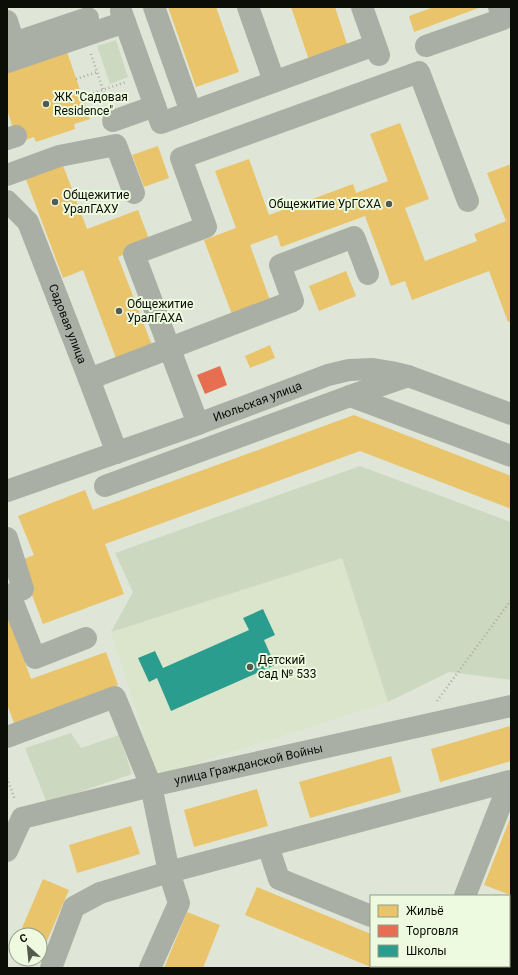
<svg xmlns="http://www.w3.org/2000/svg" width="518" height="975" font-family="Roboto,sans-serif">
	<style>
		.built { fill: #dae5cb }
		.green { fill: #cdd8c0 }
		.homes { fill: #e9c46a }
		.shops { fill: #e76f51 }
		.schools { fill: #2a9d8f }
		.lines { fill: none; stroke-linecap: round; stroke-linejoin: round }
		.path { stroke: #a9ada4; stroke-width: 2.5; stroke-dasharray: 1 3; stroke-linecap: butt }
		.minor { stroke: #aaafa5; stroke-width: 22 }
		.poi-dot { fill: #555a4f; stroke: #edfadf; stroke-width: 1.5 }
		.labels { text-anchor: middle; stroke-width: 4; stroke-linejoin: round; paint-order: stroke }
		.poi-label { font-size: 12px; fill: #0a0e06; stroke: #edfadf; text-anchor: start }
		.street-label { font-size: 12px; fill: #0a0e06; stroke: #edfadf }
	</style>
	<rect width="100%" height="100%" fill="#dfe6d7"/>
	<path class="built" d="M 342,558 L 388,702 L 157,776 L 111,632 Z"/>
	<path class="green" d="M 116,40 L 128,77 L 110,84 L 97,46 Z
		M 360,466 L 511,522 L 511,680 L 449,672 L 388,702 L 342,558 L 111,632 L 133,592 L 115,553 Z
		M 71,733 L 81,748 L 119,735 L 132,774 L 47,803 L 25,748 Z"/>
	<path class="homes" d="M 168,7 L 216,7 L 239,72 L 196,87 Z
		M 291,7 L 335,7 L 348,47 L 309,60 Z
		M 434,7 L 481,7 L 414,32 L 409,16 Z
		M 67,52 L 90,119 L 74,124 L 75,129 L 36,142 L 34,137 L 18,143 L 7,110 L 7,72 Z
		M 400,123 L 429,199 L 405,208 L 425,261 L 477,241 L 474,234 L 506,221 L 487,173 L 511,164 L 511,321 L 508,322 L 489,271 L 412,300 L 405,281 L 391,286 L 365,216 L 281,247 L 277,235 L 250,245 L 271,303 L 233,317 L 204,240 L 236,228 L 215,171 L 249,159 L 269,215 L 353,184 L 356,193 L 388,181 L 370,134 Z
		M 158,146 L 169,178 L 144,187 L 132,155 Z
		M 61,160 L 87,229 L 138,210 L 151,244 L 118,257 L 155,353 L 119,366 L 83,270 L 63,278 L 24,174 Z
		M 346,271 L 356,296 L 319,311 L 309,286 Z
		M 270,345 L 275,358 L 250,368 L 245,356 Z
		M 354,415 L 511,476 L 511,509 L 360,451 L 105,544 L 124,594 L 43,624 L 19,561 L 34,555 L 18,516 L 85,490 L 93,510 Z
		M 7,614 L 31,679 L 106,652 L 118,685 L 14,723 L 7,704 Z
		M 510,726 L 511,731 L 511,761 L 440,782 L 431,749 Z
		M 391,756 L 401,792 L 310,818 L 299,782 Z
		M 257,789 L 268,826 L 194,847 L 184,810 Z
		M 511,816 L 511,895 L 484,885 Z
		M 131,826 L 140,854 L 77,873 L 69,845 Z
		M 43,879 L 69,890 L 40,957 L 40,935 L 19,935 Z
		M 257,887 L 371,934 L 371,966 L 400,966 L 399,968 L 373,968 L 245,915 Z
		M 187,912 L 220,925 L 203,968 L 164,968 Z
		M 16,941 L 16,953 L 12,951 Z
		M 456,966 L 494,966 L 493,968 L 455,968 Z"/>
	<path class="shops" d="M 220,366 L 227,385 L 205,394 L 197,375 Z"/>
	<path class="schools" d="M 263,609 L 275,635 L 264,640 L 275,665 L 171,711 L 157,678 L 149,682 L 138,658 L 155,651 L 163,668 L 249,630 L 243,618 Z"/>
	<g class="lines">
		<path class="path" d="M 91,54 L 107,102
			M 76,79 L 97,72
			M 82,97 L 126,82
			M 437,701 L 511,600
			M 7,778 L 15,800"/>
		<g class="minor">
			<path d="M 154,7 L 191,112"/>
			<path d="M 248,7 L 274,81"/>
			<path d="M 362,7 L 379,55"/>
			<path d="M 121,11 L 161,123 L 375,45"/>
			<path d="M 7,21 L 14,43 L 7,45"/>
			<path d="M 14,43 L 88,18"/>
			<path d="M 426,46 L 503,19 L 499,7"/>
			<path d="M 7,62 L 125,22"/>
			<path d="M 113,121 L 155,106"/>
			<path d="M 7,139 L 16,136"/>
			<path d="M 7,175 L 59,156 L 116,145 L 134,193"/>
			<path id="s1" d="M 7,201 L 28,222 L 89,379 L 117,453"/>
			<path d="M 89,379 L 293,301 L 280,265 L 354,237 L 368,274"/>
			<path d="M 350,396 L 408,376"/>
			<path d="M 198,424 L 134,254 L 206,227 L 181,158 L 419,72 L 468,201"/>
			<path d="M 105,486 L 350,396 L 511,456"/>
			<path id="s2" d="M 7,491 L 198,424 L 328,375 L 349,370 L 373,369 L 391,372 L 408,376 L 511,414"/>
			<path d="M 7,538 L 23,589 L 10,595 L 35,658 L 86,638"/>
			<path d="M 7,737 L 115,697 L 151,786 L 169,872 L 179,903 L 150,968"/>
			<path d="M 268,846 L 279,879 L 371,916"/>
			<path id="s3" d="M 7,851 L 22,818 L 151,786 L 511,706"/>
			<path d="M 51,968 L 74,907 L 100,893 L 169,872 L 510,781 L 465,896"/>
			<path d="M 436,968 L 437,966"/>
		</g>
	</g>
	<g class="poi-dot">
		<circle cx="46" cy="104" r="4"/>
		<circle cx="55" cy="202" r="4"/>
		<circle cx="389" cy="204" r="4"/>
		<circle cx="119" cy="311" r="4"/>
		<circle cx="250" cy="667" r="4"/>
	</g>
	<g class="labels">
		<g class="poi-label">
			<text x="54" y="101">ЖК "Садовая<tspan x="54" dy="14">Residence"</tspan></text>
			<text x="63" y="199">Общежитие<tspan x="63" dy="14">УралГАХУ</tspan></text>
			<text x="381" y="208" text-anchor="end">Общежитие УрГСХА</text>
			<text x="127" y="308">Общежитие<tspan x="127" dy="14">УралГАХА</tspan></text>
			<text x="258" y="664">Детский<tspan x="258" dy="14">сад № 533</tspan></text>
		</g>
		<g class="street-label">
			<text dy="4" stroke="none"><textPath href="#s1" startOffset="139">Садовая улица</textPath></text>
			<text dy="4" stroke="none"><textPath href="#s2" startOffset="266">Июльская улица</textPath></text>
			<text dy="4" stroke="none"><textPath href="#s3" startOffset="269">улица Гражданской Войны</textPath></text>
		</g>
	</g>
	<rect width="518" height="975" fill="none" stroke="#0a0e06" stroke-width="16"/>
	<rect x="370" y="895" width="140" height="72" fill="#edfadf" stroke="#929c88"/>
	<rect x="378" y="905" width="20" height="12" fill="#e9c46a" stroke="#929c88"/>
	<text x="406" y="915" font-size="12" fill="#0a0e06">Жильё</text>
	<rect x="378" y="925" width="20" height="12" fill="#e76f51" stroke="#929c88"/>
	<text x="406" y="935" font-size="12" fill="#0a0e06">Торговля</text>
	<rect x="378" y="945" width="20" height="12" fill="#2a9d8f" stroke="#929c88"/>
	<text x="406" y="955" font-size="12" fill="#0a0e06">Школы</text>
	<g transform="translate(28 947) rotate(333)"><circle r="19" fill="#edfadf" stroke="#929c88"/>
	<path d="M0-3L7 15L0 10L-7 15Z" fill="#555a4f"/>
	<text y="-6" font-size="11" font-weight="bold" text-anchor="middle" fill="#0a0e06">С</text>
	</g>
</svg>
